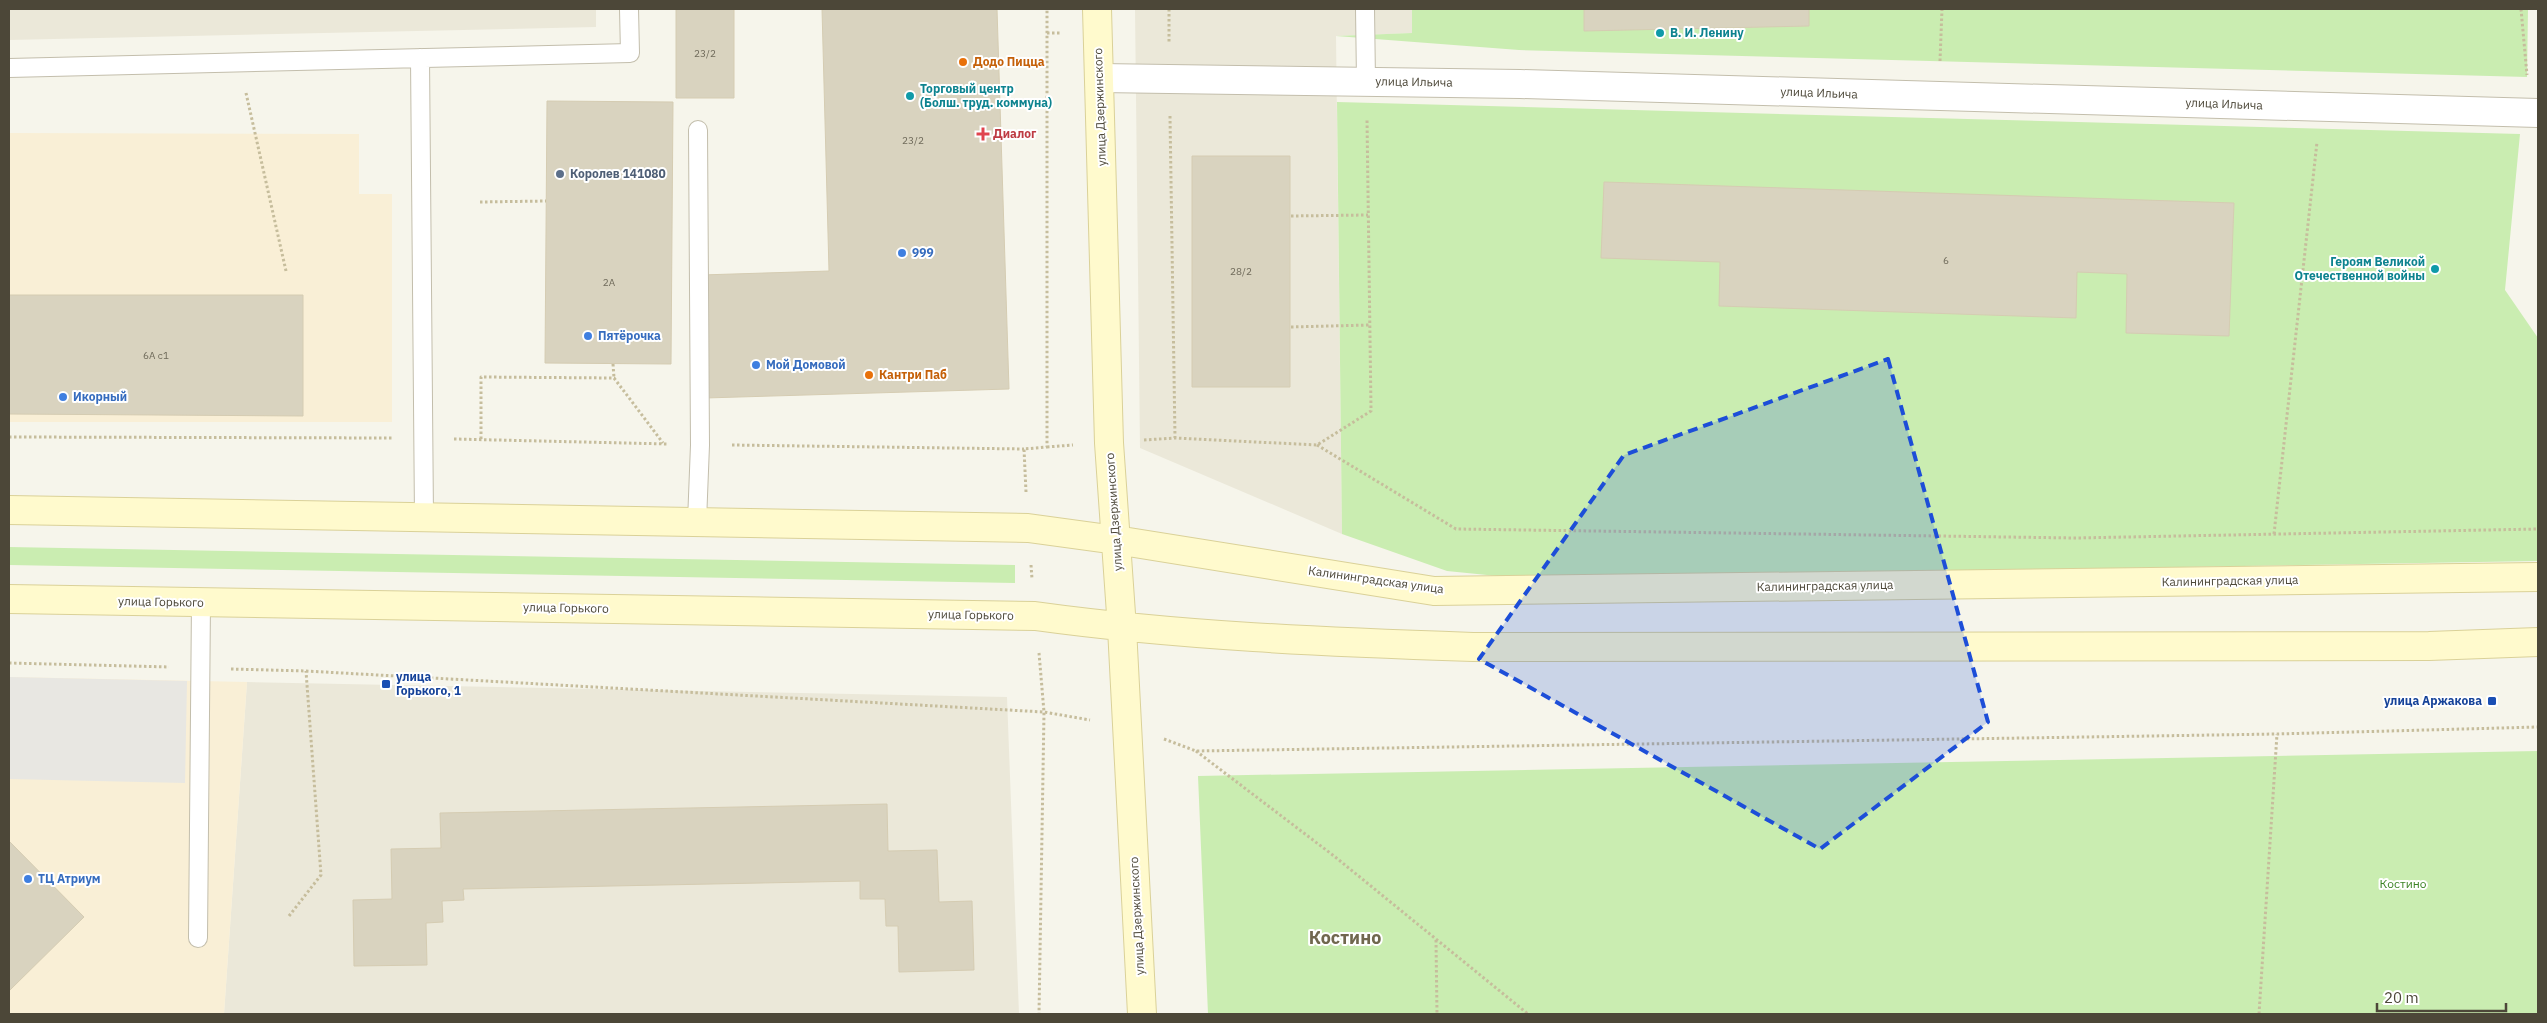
<svg xmlns="http://www.w3.org/2000/svg" width="2547" height="1023" font-family="'IBM Plex Sans',sans-serif">
	<style>
		.residential { fill: #ebe8d9 }
		.commercial { fill: #f9efd6 }
		.green { fill: #caedb1 }
		.parking { fill: #e8e7e2 }
		.building { fill: #d9d3bf; stroke: #d5ccb2 }
		.lines { fill: none; stroke-linecap: round; stroke-linejoin: round }
		.lane-casing { stroke: #c3beac; stroke-width: 20 }
		.street-casing { stroke: #c3beac; stroke-width: 30 }
		.secondary-casing { stroke: #dad198; stroke-width: 30 }
		.path { stroke: #c6bd9c; stroke-width: 3; stroke-dasharray: 2.5 2.5; stroke-linecap: butt }
		.lane { stroke: #fff; stroke-width: 18 }
		.street { stroke: #fff; stroke-width: 28 }
		.secondary { stroke: #fffacd; stroke-width: 28 }
		.marked { fill: #1d4ed8; fill-opacity: 0.2; stroke: #1d4ed8; stroke-width: 4; stroke-dasharray: 10 6; stroke-linejoin: round }
		.culture-dot { fill: #0f9aa8; stroke: #fff; stroke-width: 2 }
		.food-dot { fill: #e8710a; stroke: #fff; stroke-width: 2 }
		.health-dot { fill: #e0444e; stroke: #fff; stroke-width: 2 }
		.service-dot { fill: #5c6f8a; stroke: #fff; stroke-width: 2 }
		.shop-dot { fill: #3f7fe0; stroke: #fff; stroke-width: 2 }
		.transit-dot { fill: #1a4fb4; stroke: #fff; stroke-width: 2 }
		.labels { text-anchor: middle; stroke-width: 4; stroke-linejoin: round; paint-order: stroke }
		.number-label { font-size: 10px; fill: #6f6a5a }
		.culture-label { font-size: 12px; font-weight: bold; fill: #0d838f; stroke: #fff; text-anchor: start }
		.food-label { font-size: 12px; font-weight: bold; fill: #c56008; stroke: #fff; text-anchor: start }
		.street-label { font-size: 12px; fill: #4c4738; stroke: #fff }
		.health-label { font-size: 12px; font-weight: bold; fill: #be3a42; stroke: #fff; text-anchor: start }
		.service-label { font-size: 12px; font-weight: bold; fill: #4e5e75; stroke: #fff; text-anchor: start }
		.shop-label { font-size: 12px; font-weight: bold; fill: #366cbe; stroke: #fff; text-anchor: start }
		.transit-label { font-size: 12px; font-weight: bold; fill: #164399; stroke: #fff; text-anchor: start }
		.park-label { font-size: 12px; fill: #3c8425; stroke: #fff }
		.district-label { font-size: 18px; font-weight: bold; fill: #70674e; stroke: #fff }
	</style>
	<rect width="100%" height="100%" fill="#f6f5eb"/>
	<path class="residential" d="M 9,9 L 596,9 L 596,27 L 9,40 Z
		M 1135,9 L 1412,9 L 1413,33 L 1336,36 L 1342,534 L 1140,448 Z
		M 247,682 L 1007,697 L 1019,1014 L 224,1014 Z"/>
	<path class="commercial" d="M 9,133 L 359,134 L 359,194 L 392,194 L 392,422 L 9,422 Z
		M 9,677 L 247,682 L 224,1014 L 9,1014 Z"/>
	<path class="green" d="M 1412,9 L 2528,9 L 2527,77 L 1519,50 L 1336,36 L 1412,33 Z
		M 1337,102 L 2520,134 L 2505,290 L 2538,338 L 2538,561 L 1517,578 L 1447,571 L 1342,534 Z
		M 9,547 L 1015,565 L 1015,583 L 9,565 Z
		M 2538,751 L 2538,1014 L 1208,1014 L 1198,776 Z"/>
	<path class="parking" d="M 9,677 L 187,681 L 185,783 L 9,779 Z"/>
	<path class="building" d="M 676,9 L 734,9 L 734,98 L 676,98 Z
		M 822,9 L 997,9 L 1009,389 L 705,398 L 701,275 L 829,271 Z
		M 1584,9 L 1809,9 L 1809,26 L 1584,31 Z
		M 547,101 L 673,102 L 671,364 L 545,363 Z
		M 1192,156 L 1290,156 L 1290,387 L 1192,387 Z
		M 1604,182 L 2234,203 L 2229,336 L 2126,333 L 2127,274 L 2077,272 L 2076,318 L 1719,306 L 1720,262 L 1601,258 Z
		M 9,295 L 303,295 L 303,416 L 9,414 Z
		M 887,804 L 888,851 L 937,850 L 939,902 L 972,901 L 974,970 L 899,972 L 898,926 L 886,926 L 885,899 L 860,899 L 860,881 L 463,889 L 464,900 L 442,901 L 443,922 L 426,923 L 427,965 L 354,966 L 353,900 L 392,899 L 391,849 L 441,848 L 440,813 Z
		M 9,841 L 84,917 L 9,991 Z"/>
	<g class="lines">
		<g class="lane-casing">
			<path id="lane" d="M 1365,9 L 1366,81
				M 420,58 L 424,517
				M 9,68 L 630,53 L 629,9
				M 697,522 L 700,445 L 698,130
				M 198,938 L 201,602"/>
		</g>
		<g class="street-casing">
			<path id="street" d="M 1100,78 L 1520,84 L 2538,113"/>
		</g>
		<g class="secondary-casing">
			<path id="secondary" d="M 1097,9 L 1109,443 L 1122,628 L 1142,1014
				M 9,510 L 1028,528 L 1116,540 L 1434,591 L 2538,577
				M 9,599 L 1035,616 C 1180,636 1327,642 1473,647 L 2429,646 L 2538,642"/>
		</g>
		<path class="path" d="M 1169,9 L 1169,43
			M 2521,9 L 2527,75
			M 1047,33 L 1062,33
			M 1940,61 L 1942,9
			M 246,93 L 286,271
			M 1170,116 L 1175,438
			M 480,202 L 546,201
			M 1291,216 L 1368,215
			M 1291,327 L 1370,325
			M 613,364 L 614,378
			M 9,437 L 393,438
			M 454,439 L 668,444
			M 481,439 L 481,377 L 614,378 L 663,443
			M 1144,440 L 1175,438 L 1317,445 L 1371,411 L 1367,119
			M 732,445 L 1024,449
			M 1317,445 L 1456,529 L 2076,538 L 2538,529
			M 1047,447 L 1073,445
			M 1026,492 L 1024,449 L 1047,447 L 1047,9
			M 2274,534 L 2317,142
			M 1031,565 L 1032,579
			M 1039,653 L 1044,712 L 1039,1014
			M 9,663 L 169,667
			M 231,669 L 306,671 L 1044,712 L 1090,720
			M 1164,739 L 1196,751 L 2277,734 L 2538,727
			M 1196,751 L 1334,856 L 1528,1014
			M 289,916 L 321,875 L 306,671
			M 1436,940 L 1437,1014
			M 2259,1014 L 2277,734"/>
		<use href="#lane" class="lane"/>
		<use href="#street" class="street"/>
		<use href="#secondary" class="secondary"/>
	</g>
	<path class="marked" d="M 1888,359 L 1988,722 L 1820,849 L 1479,659 L 1624,455 Z"/>
	<g class="culture-dot">
		<circle cx="1660" cy="33" r="5"/>
		<circle cx="910" cy="96" r="5"/>
		<circle cx="2435" cy="269" r="5"/>
	</g>
	<g class="food-dot">
		<circle cx="963" cy="62" r="5"/>
		<circle cx="869" cy="375" r="5"/>
	</g>
	<path class="health-dot" d="M980.5 126.5h5v5h5v5h-5v5h-5v-5h-5v-5h5z"/>
	<circle class="service-dot" cx="560" cy="174" r="5"/>
	<g class="shop-dot">
		<circle cx="902" cy="253" r="5"/>
		<circle cx="588" cy="336" r="5"/>
		<circle cx="756" cy="365" r="5"/>
		<circle cx="63" cy="397" r="5"/>
		<circle cx="28" cy="879" r="5"/>
	</g>
	<g class="transit-dot">
		<rect x="381" y="679" width="10" height="10" rx="2.5"/>
		<rect x="2487" y="696" width="10" height="10" rx="2.5"/>
	</g>
	<g class="labels">
		<g class="number-label">
			<text x="705" y="57">23/2</text>
			<text x="913" y="144">23/2</text>
			<text x="1946" y="264">6</text>
			<text x="1241" y="275">28/2</text>
			<text x="609" y="286">2А</text>
			<text x="156" y="359">6А с1</text>
		</g>
		<g class="culture-label">
			<text x="1670" y="37">В. И. Ленину</text>
			<text x="920" y="93">Торговый центр<tspan x="920" dy="14">(Болш. труд. коммуна)</tspan></text>
			<text x="2425" y="266" text-anchor="end">Героям Великой<tspan x="2425" dy="14">Отечественной войны</tspan></text>
		</g>
		<g class="food-label">
			<text x="973" y="66">Додо Пицца</text>
			<text x="879" y="379">Кантри Паб</text>
		</g>
		<g class="street-label">
			<text transform="translate(1414 82) rotate(1)" y="4">улица Ильича</text>
			<text transform="translate(1819 93) rotate(2)" y="4">улица Ильича</text>
			<text transform="translate(2224 104) rotate(2)" y="4">улица Ильича</text>
			<text transform="translate(1100 107) rotate(-92)" y="4">улица Дзержинского</text>
			<text transform="translate(1114 512) rotate(-94)" y="4">улица Дзержинского</text>
			<text transform="translate(1376 580) rotate(8)" y="4">Калининградская улица</text>
			<text transform="translate(2230 581) rotate(-1)" y="4">Калининградская улица</text>
			<text transform="translate(1825 586) rotate(-1)" y="4">Калининградская улица</text>
			<text transform="translate(161 602) rotate(1)" y="4">улица Горького</text>
			<text transform="translate(566 608) rotate(1)" y="4">улица Горького</text>
			<text transform="translate(971 615) rotate(1)" y="4">улица Горького</text>
			<text transform="translate(1137 916) rotate(-93)" y="4">улица Дзержинского</text>
		</g>
		<g class="health-label">
			<text x="993" y="138">Диалог</text>
		</g>
		<g class="service-label">
			<text x="570" y="178">Королев 141080</text>
		</g>
		<g class="shop-label">
			<text x="912" y="257">999</text>
			<text x="598" y="340">Пятёрочка</text>
			<text x="766" y="369">Мой Домовой</text>
			<text x="73" y="401">Икорный</text>
			<text x="38" y="883">ТЦ Атриум</text>
		</g>
		<g class="transit-label">
			<text x="396" y="681">улица<tspan x="396" dy="14">Горького, 1</tspan></text>
			<text x="2482" y="705" text-anchor="end">улица Аржакова</text>
		</g>
		<g class="park-label">
			<text x="2403" y="888">Костино</text>
		</g>
		<g class="district-label">
			<text x="1345" y="944">Костино</text>
		</g>
	</g>
	<rect width="2547" height="1023" fill="none" stroke="#4c4738" stroke-width="20"/>
	<path d="M2377 1003v8h129v-8" fill="none" stroke="#4c4738" stroke-width="2.5"/>
	<text x="2384" y="1003" font-size="15" fill="#4c4738" stroke="#ffffff" stroke-width="4" paint-order="stroke">20 m</text>
</svg>
